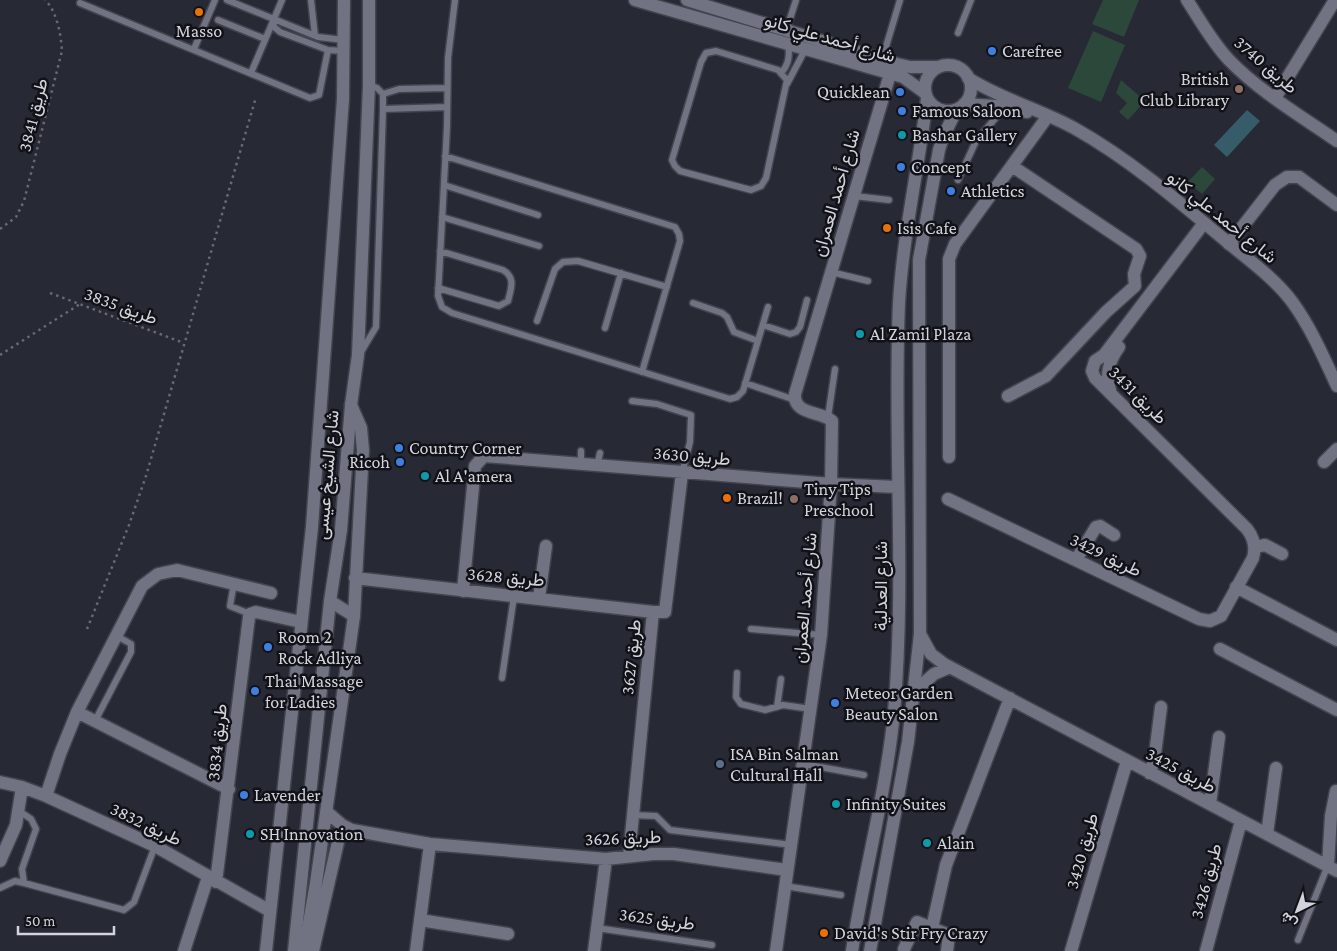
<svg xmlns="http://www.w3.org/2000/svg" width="1337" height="951" font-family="'Crimson Pro',Vazirmatn,serif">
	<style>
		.green { fill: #2b483b }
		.water { fill: #365c6a }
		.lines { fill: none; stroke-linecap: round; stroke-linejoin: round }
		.lane-casing { stroke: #42444e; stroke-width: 9 }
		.street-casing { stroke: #42444e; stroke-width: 15 }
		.secondary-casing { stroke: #42444e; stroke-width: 15 }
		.path { stroke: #676973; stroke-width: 2.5; stroke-dasharray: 2.5 4; stroke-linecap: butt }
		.lane { stroke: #717382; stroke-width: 6 }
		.street { stroke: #717382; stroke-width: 12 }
		.secondary { stroke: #717382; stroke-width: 12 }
		.food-dot { fill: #e8710a; stroke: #111218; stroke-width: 2 }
		.shop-dot { fill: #3f7fe0; stroke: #111218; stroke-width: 2 }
		.education-dot { fill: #8d6e63; stroke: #111218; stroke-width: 2 }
		.culture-dot { fill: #0f9aa8; stroke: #111218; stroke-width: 2 }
		.service-dot { fill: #5c6f8a; stroke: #111218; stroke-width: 2 }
		.labels { text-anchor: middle; stroke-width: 5; stroke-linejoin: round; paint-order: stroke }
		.poi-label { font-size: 18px; fill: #d2d3db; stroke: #111218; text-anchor: start }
		.street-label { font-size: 18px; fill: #d2d3db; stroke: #111218 }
	</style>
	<rect width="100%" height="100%" fill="#272935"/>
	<path class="green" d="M 1103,0 L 1139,0 L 1124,37 L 1092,24 Z
		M 1093,31 L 1125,45 L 1101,102 L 1068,88 Z
		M 1121,80 L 1145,101 L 1128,120 L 1119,112 L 1127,103 L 1116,93 Z
		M 1202,167 L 1215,179 L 1202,194 L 1188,182 Z"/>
	<path class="water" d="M 1247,110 L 1260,121 L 1227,157 L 1214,145 Z"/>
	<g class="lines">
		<g class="lane-casing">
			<path id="lane" d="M 227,0 L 318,37 L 344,40
				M 311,0 L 315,36
				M 455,0 L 448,58 L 447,127 L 438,296 L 442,307 L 452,313 L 730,399 L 737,397 L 743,391 L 768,307
				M 80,3 L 310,98 L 319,95 L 328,50
				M 218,20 L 265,39
				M 273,20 L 274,27 L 280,32 L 328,50 L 344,51
				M 786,31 L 796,0
				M 958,33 L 971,0
				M 194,49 L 215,0
				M 716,51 L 778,70 L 787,80 L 766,178 L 761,186 L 751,190 L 680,171 L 675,166 L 672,160 L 701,62 L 706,53 Z
				M 882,60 L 900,0
				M 782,72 C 789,64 790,55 788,45
				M 251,73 L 282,0
				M 787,84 L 805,50
				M 383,94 L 399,89 L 447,88
				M 383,109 L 447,107
				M 445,156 L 675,227 L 679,234 L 680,241 L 642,372
				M 958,180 L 976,141 L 1004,108
				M 444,185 L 538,215
				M 854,196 L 889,200
				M 442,217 L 539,246
				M 831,272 L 868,281
				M 438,288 L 499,306 L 508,301 C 511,288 516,278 503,270 L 440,251
				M 693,303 L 722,313 L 727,317 L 734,332 L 758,341
				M 537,321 L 555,269 L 563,262 L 578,261 L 667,287
				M 763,325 L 790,334 L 796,332 L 800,327 L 807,300
				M 605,328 L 621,273
				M 361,352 L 376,327 L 383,109 L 383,94 L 377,88 L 369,85
				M 745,383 L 795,400
				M 632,401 L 657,404 L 691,415 L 690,442 L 682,473
				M 828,417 L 835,369
				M 581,464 L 581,451
				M 597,466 L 600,453
				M 234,583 L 230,606 L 250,614
				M 751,629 L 821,635
				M 737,673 L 736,697 L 741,704 L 765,710 L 783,705 L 811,709
				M 502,678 L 513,603 L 516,596
				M 777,707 L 781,679
				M 95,721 L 131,652 L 131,644 L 117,636
				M 804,764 L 864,775
				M 19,811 L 31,819 L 36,829 L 22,869 L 24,883
				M 632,815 L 656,816 L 670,830 L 792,845
				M 785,886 L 841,895
				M 0,888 L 15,881 L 24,883 L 124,910 L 134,902 L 155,846
				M 597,928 L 712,945
				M 1298,940 L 1328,865"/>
		</g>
		<g class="street-casing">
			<path id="street" d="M 1187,0 C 1200,20 1212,42 1229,60 C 1260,92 1301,116 1337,141
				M 1275,98 L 1335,0
				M 1229,244 L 1275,185 L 1287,177 L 1299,177 L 1337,205
				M 1111,394 C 1105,376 1108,362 1119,347
				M 1008,396 L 1046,376 L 1106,312 L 1135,286 L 1134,274 L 1140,256 L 1136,249 L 1012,166
				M 949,457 L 949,259 L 955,244 L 1048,116
				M 1324,462 L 1337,449
				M 948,499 L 1199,619 L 1210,621 L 1221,616 L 1253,558 C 1256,547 1254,538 1247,529 L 1095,378 L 1092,371 L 1095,361 L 1104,355 L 1204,223
				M 1255,547 L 1265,545 L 1282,554
				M 1076,560 L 1096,527 L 1100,526 L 1114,535
				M 355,578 L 653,612
				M 1236,587 L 1337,640
				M 463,591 L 475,466 L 484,456 L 831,484 L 832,421 C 821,411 793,415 795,394 L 890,74
				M 539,598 L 546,546
				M 920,634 L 931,654 L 944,664 L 1337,871
				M 1220,649 L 1337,710
				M 914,692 L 934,674 L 950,667
				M 77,712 L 229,789
				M 1149,773 L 1154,762 L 1161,707
				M 0,782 L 22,787 L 46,796 L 155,846 L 270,911
				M 46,796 L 60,754 L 77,712 L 142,586 L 158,574 L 177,570 L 271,593
				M 1210,804 L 1219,737
				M 327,812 L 342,825 L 352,830 L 430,844 L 606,859 L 653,854 L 674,854 L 787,870
				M 1267,834 L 1276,768
				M 629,856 L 653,612 L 665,612 L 682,473
				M 0,861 L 16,825 L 22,787
				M 1328,865 L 1331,816 L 1336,791
				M 216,882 L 249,617 L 250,614 L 256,612 L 301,622
				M 420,920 L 508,934
				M 932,928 L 946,865 L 1010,698
				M 904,949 L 917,922 L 949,935 L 947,951
				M 184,951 L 208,877
				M 304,951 L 316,883 L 354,616 L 363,450 L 361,428 L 351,405
				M 313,951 L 338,842
				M 416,951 L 430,844
				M 594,951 L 606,859
				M 1071,951 L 1127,761
				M 1206,951 L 1241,821"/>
		</g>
		<g class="secondary-casing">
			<path id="secondary" d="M 635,0 L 903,77 L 925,93
				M 687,0 L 897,64 L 910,67 L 938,67
				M925 88a23 23 0 1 1 46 0a23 23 0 1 1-46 0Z
				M 968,78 C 1001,99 1039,109 1074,128 C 1131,160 1182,204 1232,246 C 1253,263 1277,281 1293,303 C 1311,328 1324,358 1337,386
				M 964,104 L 995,106 L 1027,112
				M 330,601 L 354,616
				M 266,951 L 312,527 L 343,99 L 344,0
				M 294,951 L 330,601 L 341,530 L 351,405 L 358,355 L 369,85 L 369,0
				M 776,951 L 821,635 L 831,484 L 897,487
				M 852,951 C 864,872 886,793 894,713 C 906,577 893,440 899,303 C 903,234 919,167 927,98
				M 870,951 L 908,742 L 920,634 L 919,260 L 939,150 L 943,137 L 957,109"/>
		</g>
		<path class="path" d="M 0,229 L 16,217 L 24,201 L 62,51 C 61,35 57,11 45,0
			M 50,293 L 184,343
			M 0,355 L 80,304
			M 87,629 L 129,525 L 146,476 L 256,97"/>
		<use href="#lane" class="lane"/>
		<use href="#street" class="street"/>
		<use href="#secondary" class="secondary"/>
	</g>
	<g class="food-dot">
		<circle cx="199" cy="12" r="5"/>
		<circle cx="887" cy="228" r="5"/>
		<circle cx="727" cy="498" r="5"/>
		<circle cx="824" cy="933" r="5"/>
	</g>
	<g class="shop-dot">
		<circle cx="992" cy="51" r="5"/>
		<circle cx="900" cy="92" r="5"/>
		<circle cx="902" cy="111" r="5"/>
		<circle cx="901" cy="167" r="5"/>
		<circle cx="951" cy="191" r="5"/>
		<circle cx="399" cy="448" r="5"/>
		<circle cx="400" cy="462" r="5"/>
		<circle cx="268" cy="647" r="5"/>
		<circle cx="255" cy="691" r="5"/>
		<circle cx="835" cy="703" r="5"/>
		<circle cx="244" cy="795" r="5"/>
	</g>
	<g class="education-dot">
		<circle cx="1239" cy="89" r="5"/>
		<circle cx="794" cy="499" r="5"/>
	</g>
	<g class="culture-dot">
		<circle cx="902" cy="135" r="5"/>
		<circle cx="860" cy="334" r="5"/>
		<circle cx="425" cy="476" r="5"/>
		<circle cx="836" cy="804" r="5"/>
		<circle cx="250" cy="834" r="5"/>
		<circle cx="927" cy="843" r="5"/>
	</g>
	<circle class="service-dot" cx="720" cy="764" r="5"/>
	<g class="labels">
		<g class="poi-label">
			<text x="199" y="37" text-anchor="middle">Masso</text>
			<text x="1002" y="57">Carefree</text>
			<text x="1229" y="85" text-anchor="end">British<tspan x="1229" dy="21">Club Library</tspan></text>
			<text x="890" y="98" text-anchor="end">Quicklean</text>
			<text x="912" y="117">Famous Saloon</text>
			<text x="912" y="141">Bashar Gallery</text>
			<text x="911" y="173">Concept</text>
			<text x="961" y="197">Athletics</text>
			<text x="897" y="234">Isis Cafe</text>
			<text x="870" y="340">Al Zamil Plaza</text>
			<text x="409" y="454">Country Corner</text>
			<text x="390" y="468" text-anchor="end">Ricoh</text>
			<text x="435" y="482">Al A'amera</text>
			<text x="804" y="495">Tiny Tips<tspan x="804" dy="21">Preschool</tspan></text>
			<text x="737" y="504">Brazil!</text>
			<text x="278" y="643">Room 2<tspan x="278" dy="21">Rock Adliya</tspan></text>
			<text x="265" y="687">Thai Massage<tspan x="265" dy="21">for Ladies</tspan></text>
			<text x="845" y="699">Meteor Garden<tspan x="845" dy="21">Beauty Salon</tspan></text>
			<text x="730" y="760">ISA Bin Salman<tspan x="730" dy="21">Cultural Hall</tspan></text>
			<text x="254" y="801">Lavender</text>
			<text x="846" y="810">Infinity Suites</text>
			<text x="260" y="840">SH Innovation</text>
			<text x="937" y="849">Alain</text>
			<text x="834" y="939">David's Stir Fry Crazy</text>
		</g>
		<g class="street-label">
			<text transform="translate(830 38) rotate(16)" y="6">شارع أحمد علي كانو</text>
			<text transform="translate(1266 65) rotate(41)" y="6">طريق 3740</text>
			<text transform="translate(33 115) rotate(-76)" y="6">طريق 3841</text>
			<text transform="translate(836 193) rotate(-74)" y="6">شارع أحمد العمران</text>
			<text transform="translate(1222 217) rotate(39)" y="6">شارع أحمد علي كانو</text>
			<text transform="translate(121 306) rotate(20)" y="6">طريق 3835</text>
			<text transform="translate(1138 395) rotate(45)" y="6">طريق 3431</text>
			<text transform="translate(692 456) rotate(5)" y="6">طريق 3630</text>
			<text transform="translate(327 475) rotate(-85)" y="6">شارع الشيخ عيسى</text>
			<text transform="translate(1106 555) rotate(26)" y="6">طريق 3429</text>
			<text transform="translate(506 577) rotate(5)" y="6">طريق 3628</text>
			<text transform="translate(881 586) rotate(-90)" y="6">شارع العدلية</text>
			<text transform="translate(805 598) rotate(-85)" y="6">شارع أحمد العمران</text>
			<text transform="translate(631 657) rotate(-84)" y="6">طريق 3627</text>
			<text transform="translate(217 742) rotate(-84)" y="6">طريق 3834</text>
			<text transform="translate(1181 770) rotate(28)" y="6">طريق 3425</text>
			<text transform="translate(146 824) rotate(26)" y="6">طريق 3832</text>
			<text transform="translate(623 838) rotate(-2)" y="6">طريق 3626</text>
			<text transform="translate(1082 851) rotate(-74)" y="6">طريق 3420</text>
			<text transform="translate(1206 881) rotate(-75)" y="6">طريق 3426</text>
			<text transform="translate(657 919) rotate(8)" y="6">طريق 3625</text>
		</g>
	</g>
	<g transform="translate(1297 911) rotate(222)" stroke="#111218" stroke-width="4" paint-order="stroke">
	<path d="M0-4L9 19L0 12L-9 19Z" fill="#d2d3db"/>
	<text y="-8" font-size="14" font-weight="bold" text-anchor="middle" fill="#d2d3db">ش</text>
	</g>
	<path d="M18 926v8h96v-8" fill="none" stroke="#d2d3db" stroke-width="2.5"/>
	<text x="25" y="926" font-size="15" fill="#d2d3db" stroke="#111218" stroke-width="4" paint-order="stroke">50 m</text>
</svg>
